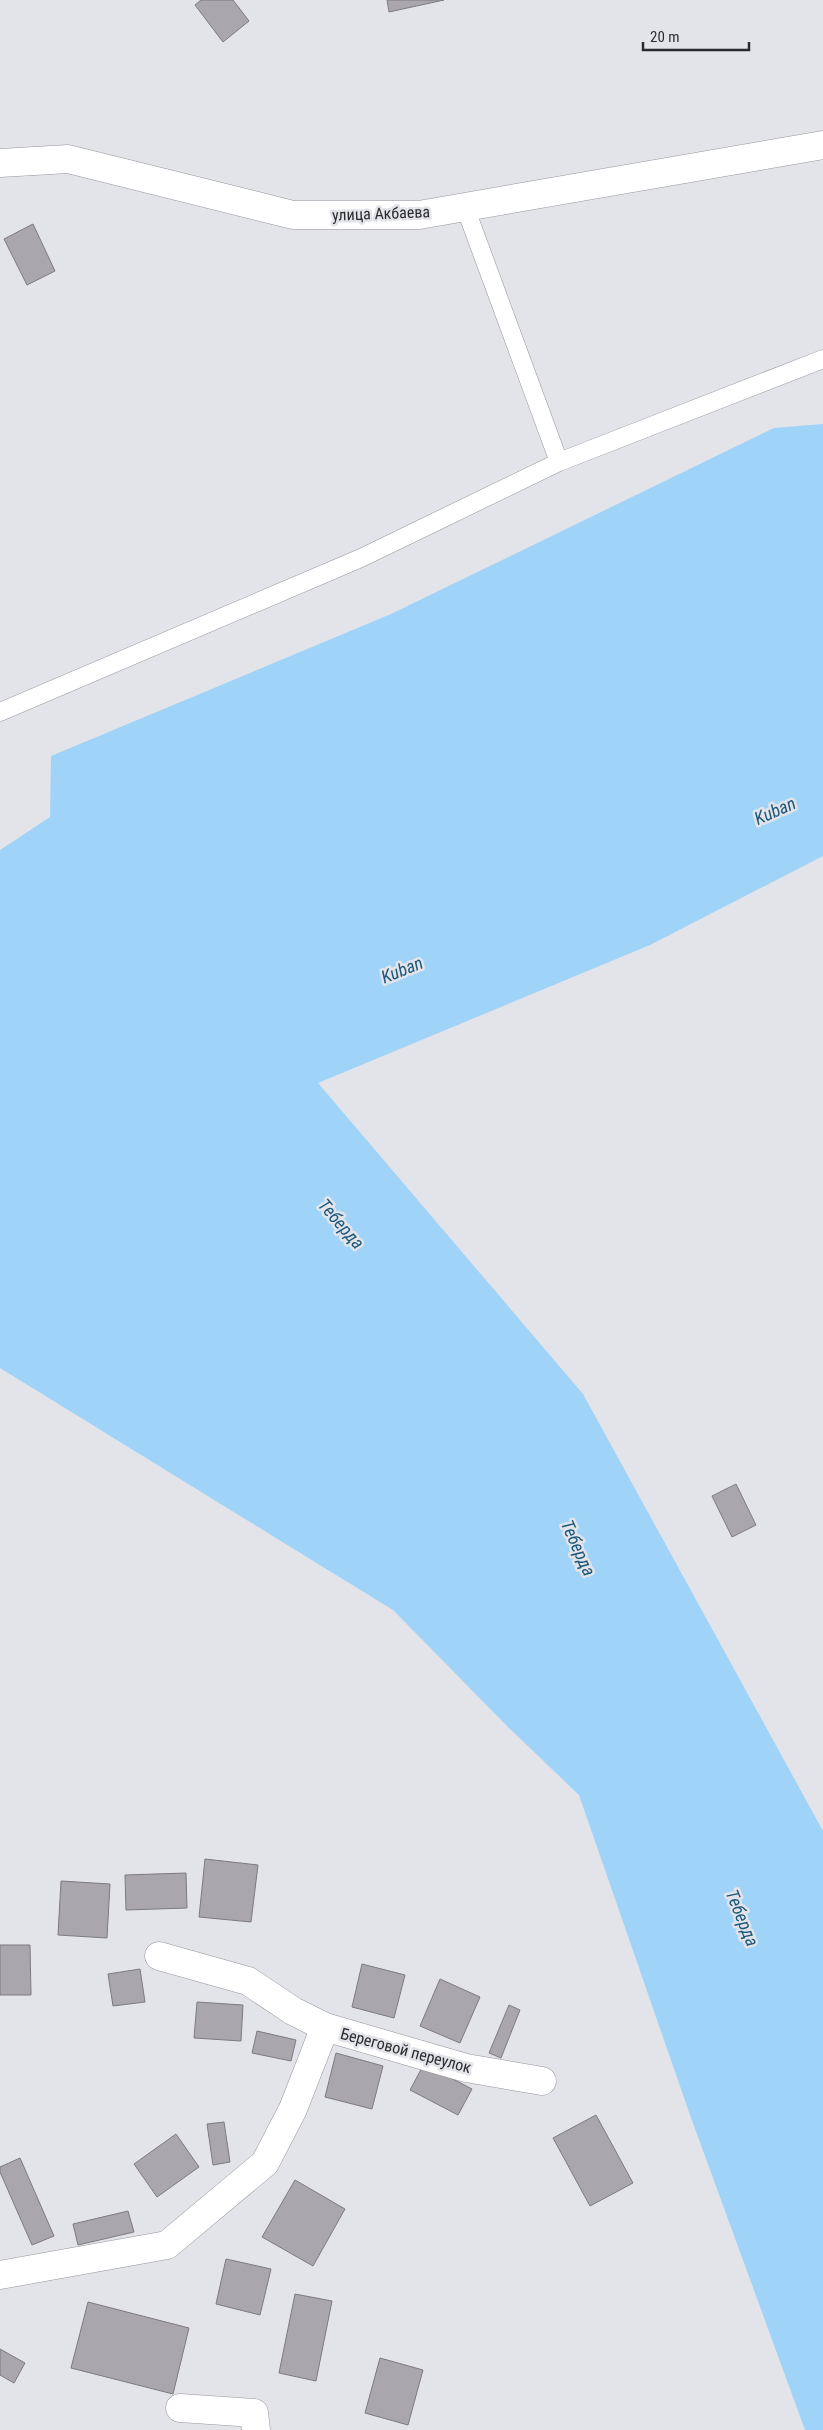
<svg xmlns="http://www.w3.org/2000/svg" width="823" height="2430" font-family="'Roboto Condensed',sans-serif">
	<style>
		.water { fill: #9fd3f8 }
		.building { fill: #a9a6ac; stroke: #7d7a80 }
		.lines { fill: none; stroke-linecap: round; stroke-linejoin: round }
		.lane-casing { stroke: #95969c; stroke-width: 19 }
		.street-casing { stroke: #95969c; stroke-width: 29 }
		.lane { stroke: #fff; stroke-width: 18 }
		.street { stroke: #fff; stroke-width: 28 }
		.labels { text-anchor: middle; stroke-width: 5; stroke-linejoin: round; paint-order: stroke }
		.street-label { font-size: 16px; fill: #2b2b2e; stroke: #e3e4ea }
		.water-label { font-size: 18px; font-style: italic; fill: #1c587c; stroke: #e3e4ea }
	</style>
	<rect width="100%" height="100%" fill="#e3e4ea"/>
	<path class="water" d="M 823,424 L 823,856 L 650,945 L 318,1083 L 583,1394 L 823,1831 L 823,2430 L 805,2430 L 690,2115 L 579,1795 L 507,1726 L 393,1610 L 0,1368 L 0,850 L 50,817 L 51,756 L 391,614 L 774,428 Z"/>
	<path class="building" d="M 201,0 L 233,0 L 249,21 L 223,42 L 195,5 Z
		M 387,0 L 444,0 L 389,12 Z
		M 33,224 L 55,271 L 27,285 L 4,239 Z
		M 736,1484 L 756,1525 L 732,1537 L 712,1496 Z
		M 205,1859 L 258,1865 L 251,1922 L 199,1917 Z
		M 186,1873 L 187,1908 L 126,1910 L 125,1875 Z
		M 61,1881 L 110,1884 L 107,1938 L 58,1935 Z
		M 0,1945 L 30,1945 L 31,1995 L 0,1995 Z
		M 362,1964 L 405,1975 L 394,2018 L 352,2007 Z
		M 140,1969 L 145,2002 L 113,2006 L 108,1974 Z
		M 440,1979 L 480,1997 L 460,2043 L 420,2026 Z
		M 197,2002 L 243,2005 L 241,2041 L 194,2038 Z
		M 509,2005 L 520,2010 L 501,2058 L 489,2053 Z
		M 257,2031 L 296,2040 L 291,2061 L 252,2053 Z
		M 336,2053 L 383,2066 L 372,2109 L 325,2097 Z
		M 424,2064 L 472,2089 L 458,2115 L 410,2090 Z
		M 596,2115 L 633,2183 L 590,2206 L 553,2138 Z
		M 224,2122 L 230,2162 L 213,2165 L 207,2124 Z
		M 176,2134 L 199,2167 L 157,2197 L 134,2164 Z
		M 20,2158 L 54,2236 L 32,2245 L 0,2172 L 0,2167 Z
		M 295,2180 L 345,2209 L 313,2266 L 262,2237 Z
		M 128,2211 L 134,2232 L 78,2245 L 73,2224 Z
		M 226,2259 L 271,2269 L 260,2315 L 216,2304 Z
		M 295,2294 L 332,2301 L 316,2381 L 279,2373 Z
		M 88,2302 L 189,2328 L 173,2394 L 71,2368 Z
		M 0,2349 L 25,2363 L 14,2383 L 0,2375 Z
		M 380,2358 L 423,2370 L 408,2425 L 365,2413 Z"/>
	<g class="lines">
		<g class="lane-casing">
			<path id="lane" d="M 465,207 L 559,462
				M 0,712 L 361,558 L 559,462 L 823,359"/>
		</g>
		<g class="street-casing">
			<path id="street" d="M 0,163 L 68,159 L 293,215 L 419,215 L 823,145
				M 159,1956 L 248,1981 L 293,2011 L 325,2027
				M 0,2275 L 167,2245 L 265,2163 L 293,2109 L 325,2027 L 466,2068 L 542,2081
				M 180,2408 L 254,2413 L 256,2430"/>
		</g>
		<use href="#lane" class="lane"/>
		<use href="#street" class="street"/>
	</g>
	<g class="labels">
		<g class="street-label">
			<text transform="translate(381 213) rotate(-2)" y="6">улица Акбаева</text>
			<text transform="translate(406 2050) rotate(15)" y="6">Береговой переулок</text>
		</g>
		<g class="water-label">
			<text transform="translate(775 811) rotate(-24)" y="6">Kuban</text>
			<text transform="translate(402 970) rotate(-22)" y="6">Kuban</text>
			<text transform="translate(341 1224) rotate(49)" y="6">Теберда</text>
			<text transform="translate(578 1548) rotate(66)" y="6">Теберда</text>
			<text transform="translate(742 1918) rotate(68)" y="6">Теберда</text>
		</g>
	</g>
	<path d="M643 42v8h106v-8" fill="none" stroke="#2b2b2e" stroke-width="2.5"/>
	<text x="650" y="42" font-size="15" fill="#2b2b2e" stroke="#e3e4ea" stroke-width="4" paint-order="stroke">20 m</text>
</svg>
